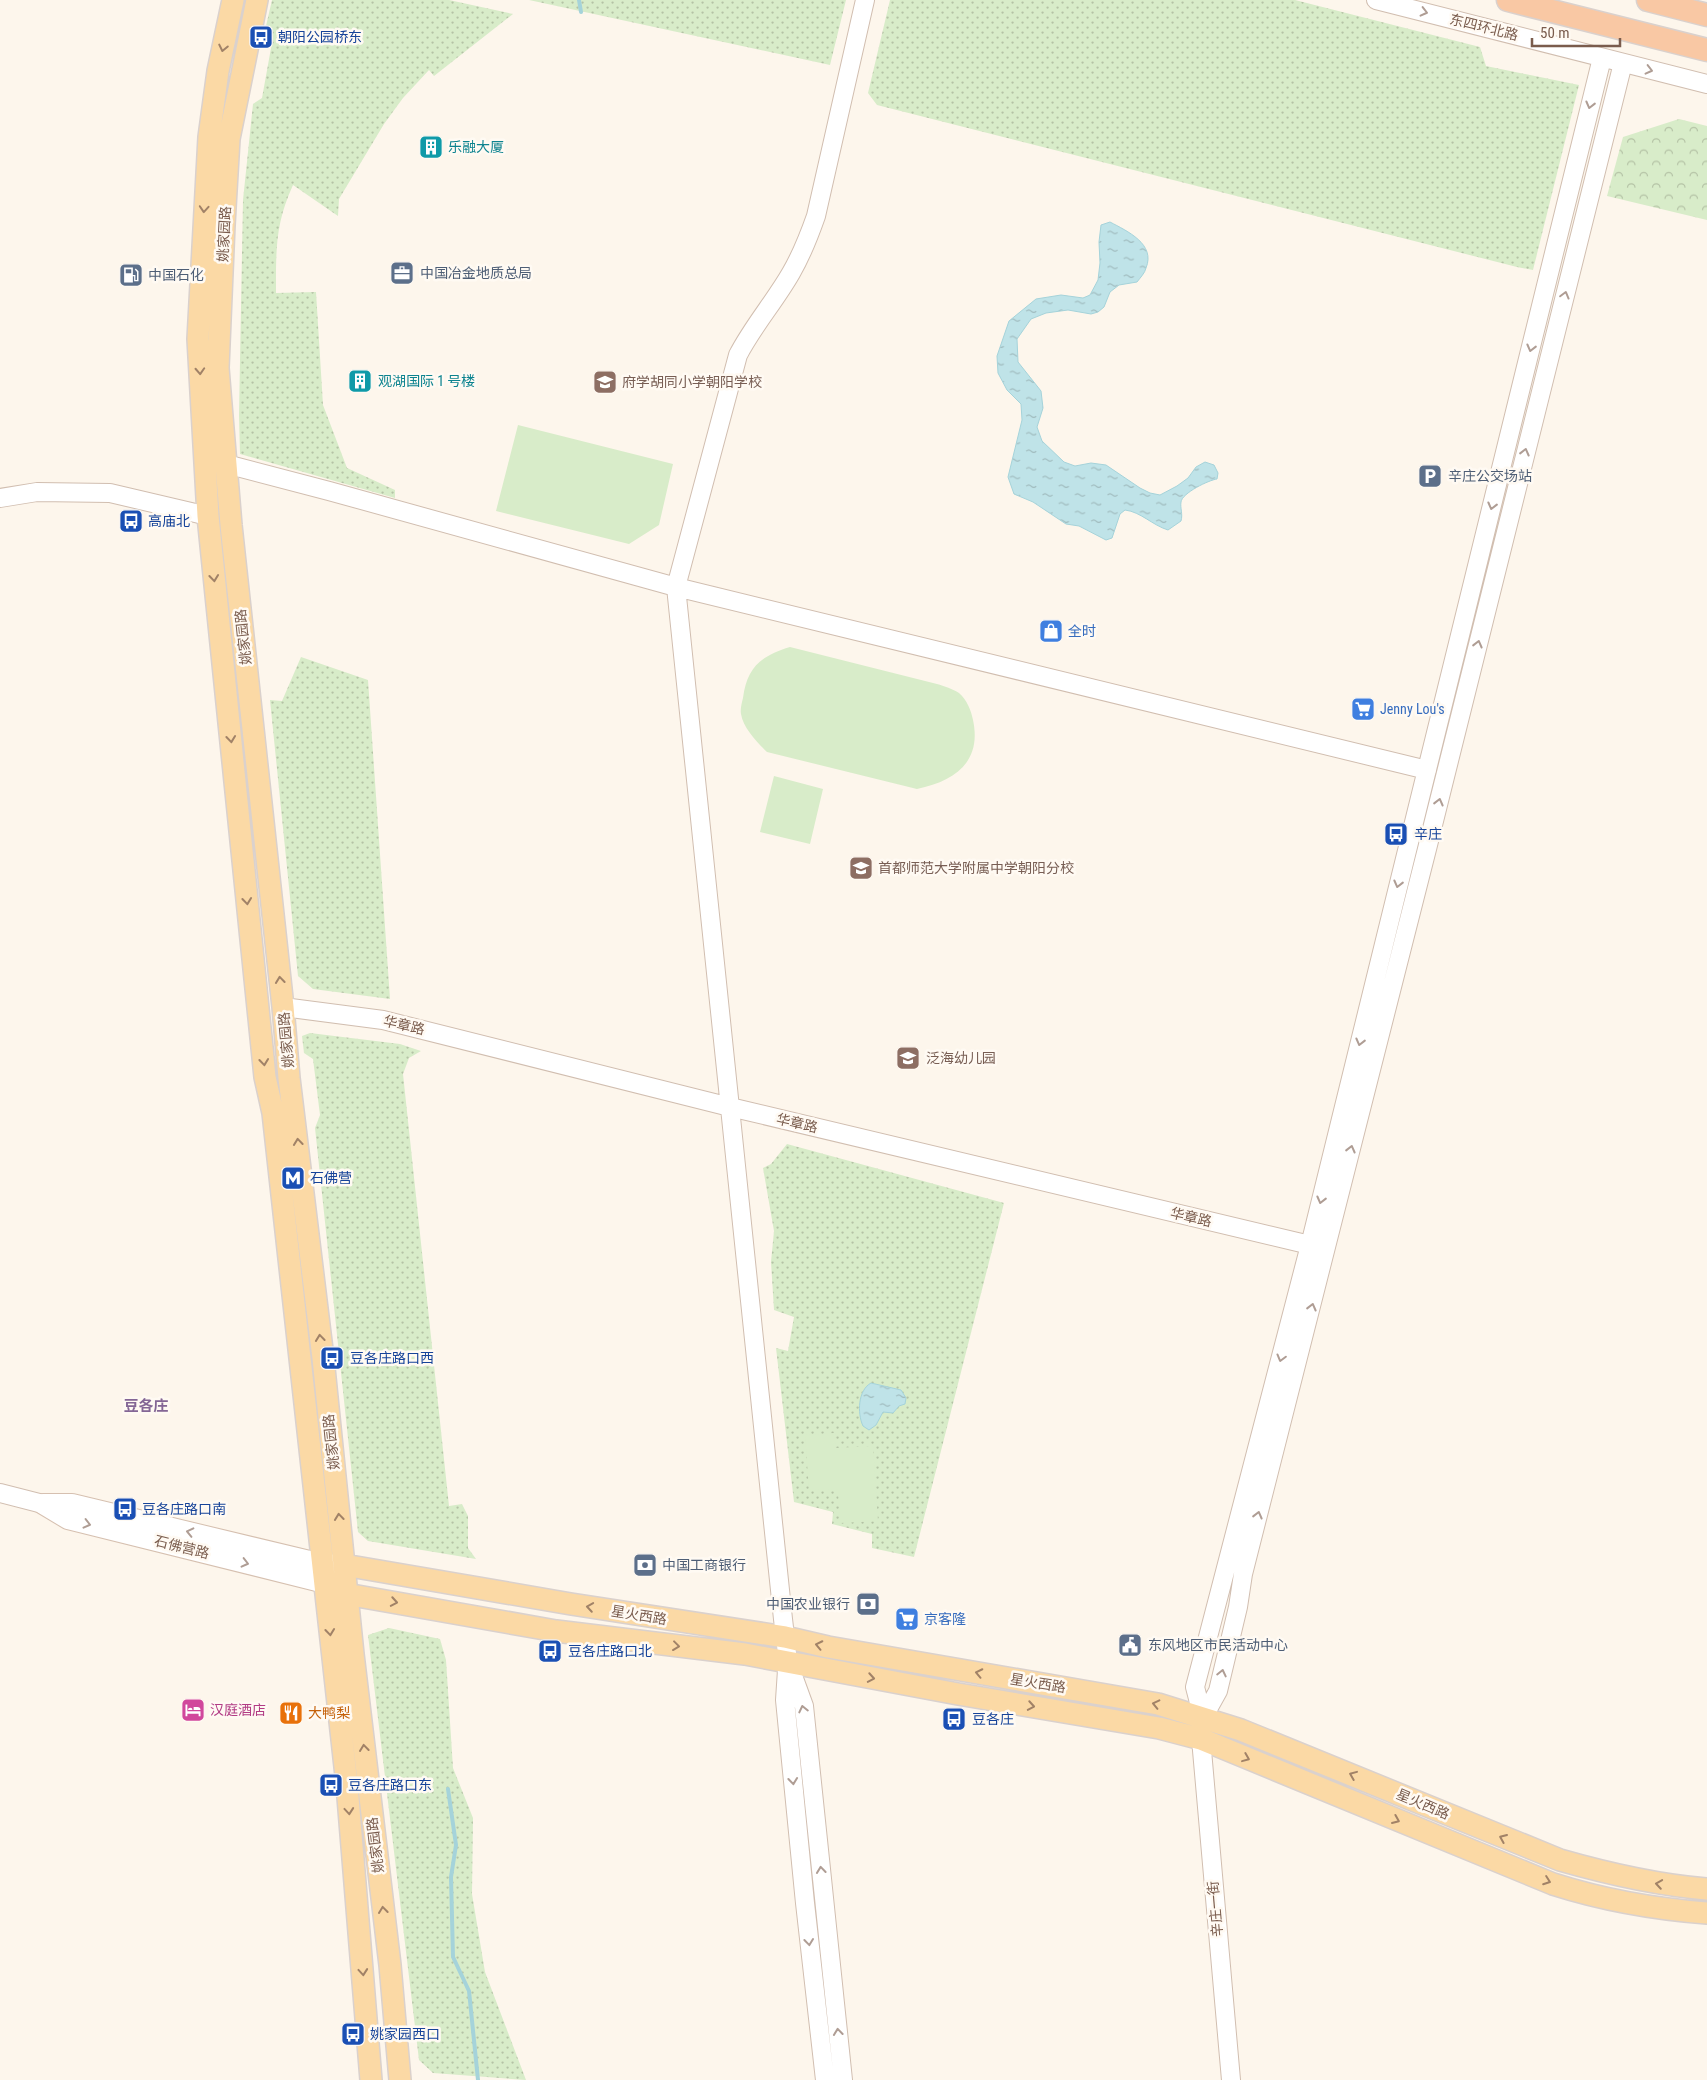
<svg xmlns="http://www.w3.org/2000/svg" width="1707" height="2080" font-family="'Roboto Condensed','Noto Sans SC',sans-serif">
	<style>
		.grass { fill: url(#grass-dots) }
		.forest { fill: url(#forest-crowns) }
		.pitch { fill: #d8ecc9 }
		.water { fill: url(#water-ripples); stroke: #a5d3da }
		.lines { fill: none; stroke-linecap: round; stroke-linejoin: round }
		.stream { stroke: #a5d3da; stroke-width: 4 }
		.tertiary-casing { stroke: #d1beb0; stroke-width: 20 }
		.secondary-casing { stroke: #d6c0b0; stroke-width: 22 }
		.primary-casing { stroke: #dad1cd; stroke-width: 24 }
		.trunk-casing { stroke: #dad1cd; stroke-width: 25 }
		.tertiary { stroke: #fff; stroke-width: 18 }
		.secondary { stroke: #fff; stroke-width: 20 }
		.primary { stroke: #fbd9a5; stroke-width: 21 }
		.trunk { stroke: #f9c8a4; stroke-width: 22 }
		.oneway { stroke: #af9d94 }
		.oneway2 { stroke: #a18267 }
		.labels { text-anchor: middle; stroke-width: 5; stroke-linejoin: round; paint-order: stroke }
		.street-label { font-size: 14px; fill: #7a5c4d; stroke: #fffaf3 }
		.transit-label { font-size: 14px; fill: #164399; stroke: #fffaf3; text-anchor: start }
		.culture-label { font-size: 14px; fill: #0d838f; stroke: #fffaf3; text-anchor: start }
		.service-label { font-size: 14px; fill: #4e5e75; stroke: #fffaf3; text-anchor: start }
		.education-label { font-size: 14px; fill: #785e54; stroke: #fffaf3; text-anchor: start }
		.shop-label { font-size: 14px; fill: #366cbe; stroke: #fffaf3; text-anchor: start }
		.hotel-label { font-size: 14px; fill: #b23c85; stroke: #fffaf3; text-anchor: start }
		.food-label { font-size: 14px; fill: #c56008; stroke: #fffaf3; text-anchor: start }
		.neighbourhood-label { font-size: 15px; font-weight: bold; fill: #846695; stroke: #fffaf3 }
	</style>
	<defs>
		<pattern id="grass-dots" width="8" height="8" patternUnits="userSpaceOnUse" patternTransform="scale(1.25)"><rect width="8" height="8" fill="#d8ecc9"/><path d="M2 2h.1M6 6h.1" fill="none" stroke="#b4c2a5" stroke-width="1.8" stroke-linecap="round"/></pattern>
		<pattern id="forest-crowns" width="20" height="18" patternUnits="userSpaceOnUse" patternTransform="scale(1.25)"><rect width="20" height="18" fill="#d8ecc9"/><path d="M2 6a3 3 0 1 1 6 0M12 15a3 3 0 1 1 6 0" fill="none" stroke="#b4c2a5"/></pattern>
		<pattern id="water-ripples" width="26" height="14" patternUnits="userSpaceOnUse" patternTransform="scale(1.25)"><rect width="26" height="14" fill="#bfe3e8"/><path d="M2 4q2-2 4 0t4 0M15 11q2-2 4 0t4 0" fill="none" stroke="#a0bbbe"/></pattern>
	</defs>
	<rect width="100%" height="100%" fill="#fdf6ec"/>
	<path class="grass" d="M 272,0 L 449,0 L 513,14 L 434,76 L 429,70 L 403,98 L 384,124 L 339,199 L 338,216 L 293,185 C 275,224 276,251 276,293 L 316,292 L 323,405 L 347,468 L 395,490 L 395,498 L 240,454 L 239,415 L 243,200 L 253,104 L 262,98 L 273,37 L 266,26 Z
		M 529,0 L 846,0 L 830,65 Z
		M 890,0 L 1295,0 L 1480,47 L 1486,66 L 1579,85 L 1533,270 L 1517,267 L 877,105 L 868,93 Z
		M 301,657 L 368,680 L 390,999 L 313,989 L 298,976 L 270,700 L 282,701 Z
		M 310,1033 L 400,1044 L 421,1051 L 409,1058 L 403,1074 L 449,1506 L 462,1504 L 468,1516 L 468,1548 L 476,1559 L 368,1541 L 358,1532 L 315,1128 L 320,1115 L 313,1059 L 304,1053 L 302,1036 Z
		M 787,1144 L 1004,1203 L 914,1557 L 872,1548 L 872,1534 L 832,1524 L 833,1512 L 794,1502 L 776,1348 L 788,1351 L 794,1317 L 774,1310 L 771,1262 L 774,1231 L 763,1168 L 771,1164 Z
		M 389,1628 L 440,1639 L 446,1660 L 453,1768 L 473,1818 L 472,1894 L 485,1972 L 526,2080 L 433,2073 L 419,2060 L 368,1635 Z"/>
	<path class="forest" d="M 1679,119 L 1707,126 L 1707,220 L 1607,196 L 1623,137 Z"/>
	<path class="pitch" d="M 518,425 L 673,464 L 659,525 L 629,544 L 496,511 Z
		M 790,647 L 937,684 C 944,686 953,689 959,693 C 967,700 971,710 973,720 C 982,762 955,781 917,789 L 767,752 C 758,743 743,728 741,714 C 740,709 742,702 743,698 C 747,667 761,656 790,647 Z
		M 774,776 L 823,789 L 810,844 L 760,832 Z
		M 835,1433 L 836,1448 L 873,1446 L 878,1521 L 840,1523 L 838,1489 L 809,1490 L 805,1435 Z"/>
	<path class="water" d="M 1110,222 C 1127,231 1156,244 1146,268 C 1145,273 1140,278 1137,282 L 1119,285 L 1110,292 L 1104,307 L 1098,312 L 1091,314 L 1068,310 L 1046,313 L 1031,319 L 1017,339 L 1018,362 L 1041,391 L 1043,408 L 1037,427 L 1042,441 L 1064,462 L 1075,466 L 1091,463 L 1106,465 L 1140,488 L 1150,493 L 1160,495 L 1177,486 L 1188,478 L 1196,467 L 1205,462 L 1214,465 L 1218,473 L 1217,479 C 1209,480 1182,493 1181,502 C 1180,508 1183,514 1181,521 L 1168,530 C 1152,525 1141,512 1125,510 L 1120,514 L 1112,538 L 1106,540 L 1079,526 L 1066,524 L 1033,502 L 1014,494 L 1008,477 L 1022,420 L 1021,404 L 1007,390 L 998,373 L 997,356 L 1009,321 L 1036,299 L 1061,295 L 1083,298 L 1090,295 L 1098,280 L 1100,263 L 1099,242 L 1101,225 Z
		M 871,1383 L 901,1390 L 906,1398 L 905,1404 L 899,1406 L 893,1413 L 883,1412 L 876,1425 L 869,1430 L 863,1426 C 857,1413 858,1390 871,1383 Z"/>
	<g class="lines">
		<path class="stream" d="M 579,0 L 581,12
			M 448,1789 L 456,1845 L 451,1877 L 453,1957 L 469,1991 L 478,2080"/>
		<g class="tertiary-casing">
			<path id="tertiary" d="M 1376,0 L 1707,84
				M 226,464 L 329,491 L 676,587 L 1427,770
				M 0,498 L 37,492 L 110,493 L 208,516
				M 283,1007 L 383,1020 L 730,1107 L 1310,1245
				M 0,1493 L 43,1504
				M 787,1670 L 785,1700 L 805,1903 L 825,2080
				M 1203,1718 L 1195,1687 L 1310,1245 L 1602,58
				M 1203,1718 L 1218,1691 L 1238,1607 L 1243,1574 L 1427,849 L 1623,63
				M 1201,1739 L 1231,2080
				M 843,2080 L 804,1706 L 788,1662 L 783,1619 L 676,587 L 738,355 C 753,326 775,301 791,273 C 802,254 809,236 816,216 L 865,0"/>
		</g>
		<g class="secondary-casing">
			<path id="secondary" d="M 43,1504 L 68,1519 L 325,1583 L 338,1590
				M 43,1504 L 72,1504 L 322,1564 L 337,1565"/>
		</g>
		<g class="primary-casing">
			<path id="primary" d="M 233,0 L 218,71 L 209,137 L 198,339 L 208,516 L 265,1077 L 273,1113 L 347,1785 L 371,2080
				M 257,0 L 229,139 L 224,225 L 218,368 L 231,525 L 283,1007 L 289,1078 L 323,1358 L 353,1654 L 390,1965 L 400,2080
				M 344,1565 L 571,1604 L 785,1637 L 828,1647 L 1158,1704 L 1241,1730 L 1560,1860 C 1609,1874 1657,1885 1707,1889
				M 346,1594 L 556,1631 L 745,1654 L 958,1694 L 1159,1728 L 1201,1739 L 1553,1884 C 1603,1900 1654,1909 1707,1913"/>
		</g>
		<g class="trunk-casing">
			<path id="trunk" d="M 1508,0 L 1707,50
				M 1648,0 L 1707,15"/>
		</g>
		<use href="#tertiary" class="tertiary"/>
		<use href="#secondary" class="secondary"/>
		<use href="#primary" class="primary"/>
		<use href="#trunk" class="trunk"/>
	</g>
	<defs><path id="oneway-chevron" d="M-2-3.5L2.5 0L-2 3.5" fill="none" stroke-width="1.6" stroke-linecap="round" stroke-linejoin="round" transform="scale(1.25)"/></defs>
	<g class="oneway">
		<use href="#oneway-chevron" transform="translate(1424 12) rotate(14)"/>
		<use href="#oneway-chevron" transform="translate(1649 70) rotate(14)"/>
		<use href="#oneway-chevron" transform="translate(1590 105) rotate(104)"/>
		<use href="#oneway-chevron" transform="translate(1565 295) rotate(-75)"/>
		<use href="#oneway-chevron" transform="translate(1531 348) rotate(104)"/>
		<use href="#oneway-chevron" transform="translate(1525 452) rotate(-76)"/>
		<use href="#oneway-chevron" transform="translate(1492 506) rotate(104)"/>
		<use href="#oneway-chevron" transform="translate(1478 644) rotate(-76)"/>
		<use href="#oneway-chevron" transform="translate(1439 802) rotate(-76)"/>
		<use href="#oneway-chevron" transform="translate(1398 884) rotate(104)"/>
		<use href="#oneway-chevron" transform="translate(1360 1042) rotate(104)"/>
		<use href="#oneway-chevron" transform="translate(1351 1149) rotate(-76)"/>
		<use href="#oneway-chevron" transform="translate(1321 1200) rotate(104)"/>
		<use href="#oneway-chevron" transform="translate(1312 1307) rotate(-76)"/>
		<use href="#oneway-chevron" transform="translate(1281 1358) rotate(105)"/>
		<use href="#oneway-chevron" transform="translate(1258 1515) rotate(-76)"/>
		<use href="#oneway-chevron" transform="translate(87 1524) rotate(14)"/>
		<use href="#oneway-chevron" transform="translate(190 1532) rotate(-167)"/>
		<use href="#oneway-chevron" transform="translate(245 1563) rotate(14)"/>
		<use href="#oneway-chevron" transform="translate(1222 1673) rotate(-77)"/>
		<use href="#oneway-chevron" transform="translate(803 1709) rotate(-103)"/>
		<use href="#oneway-chevron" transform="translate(793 1781) rotate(84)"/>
		<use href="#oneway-chevron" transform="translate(821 1870) rotate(-96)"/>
		<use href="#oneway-chevron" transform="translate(809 1942) rotate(83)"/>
		<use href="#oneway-chevron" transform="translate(838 2032) rotate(-96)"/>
	</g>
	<g class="oneway2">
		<use href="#oneway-chevron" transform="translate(223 48) rotate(102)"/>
		<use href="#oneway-chevron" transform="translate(204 209) rotate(94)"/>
		<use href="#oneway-chevron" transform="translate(200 371) rotate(87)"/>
		<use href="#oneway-chevron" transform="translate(214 578) rotate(84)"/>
		<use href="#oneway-chevron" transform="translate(231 739) rotate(84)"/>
		<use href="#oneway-chevron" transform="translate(247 901) rotate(84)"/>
		<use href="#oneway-chevron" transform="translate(280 980) rotate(-96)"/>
		<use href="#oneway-chevron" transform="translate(264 1062) rotate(84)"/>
		<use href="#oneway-chevron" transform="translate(298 1142) rotate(-96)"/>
		<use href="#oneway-chevron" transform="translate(320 1338) rotate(-96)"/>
		<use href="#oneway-chevron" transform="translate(339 1517) rotate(-96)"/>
		<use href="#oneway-chevron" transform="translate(394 1602) rotate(10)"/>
		<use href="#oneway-chevron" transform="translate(590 1607) rotate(-171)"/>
		<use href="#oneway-chevron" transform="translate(330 1632) rotate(84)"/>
		<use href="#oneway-chevron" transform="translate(819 1645) rotate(-168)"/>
		<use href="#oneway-chevron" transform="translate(676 1646) rotate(7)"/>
		<use href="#oneway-chevron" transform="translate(979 1673) rotate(-168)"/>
		<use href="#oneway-chevron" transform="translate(871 1678) rotate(10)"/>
		<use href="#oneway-chevron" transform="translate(1156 1704) rotate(-167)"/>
		<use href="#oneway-chevron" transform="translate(1031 1706) rotate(10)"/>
		<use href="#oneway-chevron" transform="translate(364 1748) rotate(-97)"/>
		<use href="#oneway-chevron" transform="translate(1246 1758) rotate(22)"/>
		<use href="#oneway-chevron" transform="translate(1353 1775) rotate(-158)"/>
		<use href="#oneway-chevron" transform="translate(349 1811) rotate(85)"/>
		<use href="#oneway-chevron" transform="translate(1396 1820) rotate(23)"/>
		<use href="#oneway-chevron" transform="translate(1503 1838) rotate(-157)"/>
		<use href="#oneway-chevron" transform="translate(1547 1881) rotate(20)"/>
		<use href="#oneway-chevron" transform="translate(1659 1884) rotate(-171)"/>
		<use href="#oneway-chevron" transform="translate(383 1910) rotate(-97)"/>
		<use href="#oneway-chevron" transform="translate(363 1972) rotate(85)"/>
	</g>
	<defs>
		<g id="bus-square" transform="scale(1.25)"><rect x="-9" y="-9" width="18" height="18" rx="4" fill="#1a4fb4" stroke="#fffaf3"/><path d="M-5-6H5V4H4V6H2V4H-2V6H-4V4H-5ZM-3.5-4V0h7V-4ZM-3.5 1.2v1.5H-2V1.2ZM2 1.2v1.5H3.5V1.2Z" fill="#fff"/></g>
		<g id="building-square" transform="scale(1.25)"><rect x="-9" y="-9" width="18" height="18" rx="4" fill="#0f9aa8" stroke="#fffaf3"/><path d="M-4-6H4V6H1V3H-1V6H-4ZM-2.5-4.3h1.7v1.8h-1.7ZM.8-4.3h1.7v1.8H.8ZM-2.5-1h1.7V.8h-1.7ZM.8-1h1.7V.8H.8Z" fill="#fff"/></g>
		<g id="office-square" transform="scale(1.25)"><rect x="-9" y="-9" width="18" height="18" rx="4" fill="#5c6f8a" stroke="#fffaf3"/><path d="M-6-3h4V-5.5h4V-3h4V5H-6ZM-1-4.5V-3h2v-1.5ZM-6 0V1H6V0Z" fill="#fff"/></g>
		<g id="fuel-square" transform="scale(1.25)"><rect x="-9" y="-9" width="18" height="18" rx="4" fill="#5c6f8a" stroke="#fffaf3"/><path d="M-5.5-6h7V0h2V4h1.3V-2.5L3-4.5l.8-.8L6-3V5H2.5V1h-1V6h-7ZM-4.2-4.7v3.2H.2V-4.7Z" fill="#fff"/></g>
		<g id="school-square" transform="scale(1.25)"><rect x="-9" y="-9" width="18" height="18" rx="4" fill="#8d6e63" stroke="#fffaf3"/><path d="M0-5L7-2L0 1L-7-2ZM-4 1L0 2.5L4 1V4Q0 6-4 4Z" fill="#fff"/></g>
		<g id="parking-square" transform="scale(1.25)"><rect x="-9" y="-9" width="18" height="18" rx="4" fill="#5c6f8a" stroke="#fffaf3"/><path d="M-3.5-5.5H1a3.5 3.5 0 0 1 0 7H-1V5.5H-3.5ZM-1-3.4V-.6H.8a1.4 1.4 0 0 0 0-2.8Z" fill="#fff"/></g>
		<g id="shop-square" transform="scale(1.25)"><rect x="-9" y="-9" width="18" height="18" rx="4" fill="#3f7fe0" stroke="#fffaf3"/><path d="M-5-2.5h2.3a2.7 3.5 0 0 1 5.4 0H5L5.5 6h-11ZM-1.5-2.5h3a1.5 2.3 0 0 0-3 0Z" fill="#fff"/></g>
		<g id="supermarket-square" transform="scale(1.25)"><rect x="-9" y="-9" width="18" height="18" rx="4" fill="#3f7fe0" stroke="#fffaf3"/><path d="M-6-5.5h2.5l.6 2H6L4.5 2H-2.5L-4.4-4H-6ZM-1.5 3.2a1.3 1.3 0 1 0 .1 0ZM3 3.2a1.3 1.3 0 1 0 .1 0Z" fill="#fff"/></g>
		<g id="metro-square" transform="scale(1.25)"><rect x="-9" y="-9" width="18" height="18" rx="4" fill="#1a4fb4" stroke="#fffaf3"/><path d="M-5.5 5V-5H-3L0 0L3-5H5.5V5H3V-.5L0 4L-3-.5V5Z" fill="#fff"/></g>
		<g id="bank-square" transform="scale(1.25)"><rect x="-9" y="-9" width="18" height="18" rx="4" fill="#5c6f8a" stroke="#fffaf3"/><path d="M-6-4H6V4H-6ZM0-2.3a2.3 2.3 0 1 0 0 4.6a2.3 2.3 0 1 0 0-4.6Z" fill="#fff"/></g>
		<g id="civic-square" transform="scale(1.25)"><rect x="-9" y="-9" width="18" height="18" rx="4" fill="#5c6f8a" stroke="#fffaf3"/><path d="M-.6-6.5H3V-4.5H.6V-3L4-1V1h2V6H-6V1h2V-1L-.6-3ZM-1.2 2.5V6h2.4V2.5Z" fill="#fff"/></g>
		<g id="hotel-square" transform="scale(1.25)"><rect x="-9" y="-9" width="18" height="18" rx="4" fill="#d1479c" stroke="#fffaf3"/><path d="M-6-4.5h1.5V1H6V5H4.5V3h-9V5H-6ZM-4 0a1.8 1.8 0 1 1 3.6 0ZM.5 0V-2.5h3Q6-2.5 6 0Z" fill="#fff"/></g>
		<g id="restaurant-square" transform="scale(1.25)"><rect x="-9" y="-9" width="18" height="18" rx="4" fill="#e8710a" stroke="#fffaf3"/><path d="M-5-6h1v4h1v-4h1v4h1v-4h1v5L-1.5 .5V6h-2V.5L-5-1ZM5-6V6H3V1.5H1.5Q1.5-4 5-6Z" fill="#fff"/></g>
	</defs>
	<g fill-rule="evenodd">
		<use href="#bus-square" x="261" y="37"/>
		<use href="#building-square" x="431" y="147"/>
		<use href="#office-square" x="402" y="273"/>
		<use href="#fuel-square" x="131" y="275"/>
		<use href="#building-square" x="360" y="381"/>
		<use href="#school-square" x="605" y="382"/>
		<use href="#parking-square" x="1430" y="476"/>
		<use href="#bus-square" x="131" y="521"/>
		<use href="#shop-square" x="1051" y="631"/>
		<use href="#supermarket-square" x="1363" y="709"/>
		<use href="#bus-square" x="1396" y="834"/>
		<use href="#school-square" x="861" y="868"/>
		<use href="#school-square" x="908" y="1058"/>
		<use href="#metro-square" x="293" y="1178"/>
		<use href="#bus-square" x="332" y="1358"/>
		<use href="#bus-square" x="125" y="1509"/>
		<use href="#bank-square" x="645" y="1565"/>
		<use href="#bank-square" x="868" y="1604"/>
		<use href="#supermarket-square" x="907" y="1619"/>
		<use href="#civic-square" x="1130" y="1645"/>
		<use href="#bus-square" x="550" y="1651"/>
		<use href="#hotel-square" x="193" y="1710"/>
		<use href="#restaurant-square" x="291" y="1713"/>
		<use href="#bus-square" x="954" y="1719"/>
		<use href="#bus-square" x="331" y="1785"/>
		<use href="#bus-square" x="353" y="2034"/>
	</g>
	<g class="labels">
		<g class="street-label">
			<text transform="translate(1484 27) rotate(14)" y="5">东四环北路</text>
			<text transform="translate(224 234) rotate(-87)" y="5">姚家园路</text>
			<text transform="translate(243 637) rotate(-96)" y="5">姚家园路</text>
			<text transform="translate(404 1025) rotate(13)" y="5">华章路</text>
			<text transform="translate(286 1040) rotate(-95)" y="5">姚家园路</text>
			<text transform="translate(797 1123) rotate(13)" y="5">华章路</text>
			<text transform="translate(1191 1217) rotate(13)" y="5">华章路</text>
			<text transform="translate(331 1442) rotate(-96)" y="5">姚家园路</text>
			<text transform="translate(182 1547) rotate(14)" y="5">石佛营路</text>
			<text transform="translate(639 1615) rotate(9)" y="5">星火西路</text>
			<text transform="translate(1038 1683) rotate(9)" y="5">星火西路</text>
			<text transform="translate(1423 1804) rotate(23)" y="5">星火西路</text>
			<text transform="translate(375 1845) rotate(-97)" y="5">姚家园路</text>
			<text transform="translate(1215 1909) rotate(-95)" y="5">辛庄一街</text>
		</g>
		<g class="transit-label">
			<text x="278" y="42">朝阳公园桥东</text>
			<text x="148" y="526">高庙北</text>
			<text x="1414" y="839">辛庄</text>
			<text x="310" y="1183">石佛营</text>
			<text x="350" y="1363">豆各庄路口西</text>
			<text x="142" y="1514">豆各庄路口南</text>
			<text x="568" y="1656">豆各庄路口北</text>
			<text x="972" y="1724">豆各庄</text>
			<text x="348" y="1790">豆各庄路口东</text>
			<text x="370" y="2039">姚家园西口</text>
		</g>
		<g class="culture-label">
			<text x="448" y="152">乐融大厦</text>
			<text x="378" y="386">观湖国际 1 号楼</text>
		</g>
		<g class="service-label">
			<text x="420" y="278">中国冶金地质总局</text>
			<text x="148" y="280">中国石化</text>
			<text x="1448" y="481">辛庄公交场站</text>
			<text x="662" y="1570">中国工商银行</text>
			<text x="850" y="1609" text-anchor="end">中国农业银行</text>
			<text x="1148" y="1650">东风地区市民活动中心</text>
		</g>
		<g class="education-label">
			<text x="622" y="387">府学胡同小学朝阳学校</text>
			<text x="878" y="873">首都师范大学附属中学朝阳分校</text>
			<text x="926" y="1063">泛海幼儿园</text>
		</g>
		<g class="shop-label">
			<text x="1068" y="636">全时</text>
			<text x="1380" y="714">Jenny Lou's</text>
			<text x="924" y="1624">京客隆</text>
		</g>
		<g class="hotel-label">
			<text x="210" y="1715">汉庭酒店</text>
		</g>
		<g class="food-label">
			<text x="308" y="1718">大鸭梨</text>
		</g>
		<g class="neighbourhood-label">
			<text x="146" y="1411">豆各庄</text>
		</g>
	</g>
	<path d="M1532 38v8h88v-8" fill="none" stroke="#7a5c4d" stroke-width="2.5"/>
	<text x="1540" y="38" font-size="15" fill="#7a5c4d" stroke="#fffaf3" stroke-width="4" paint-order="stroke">50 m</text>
</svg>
